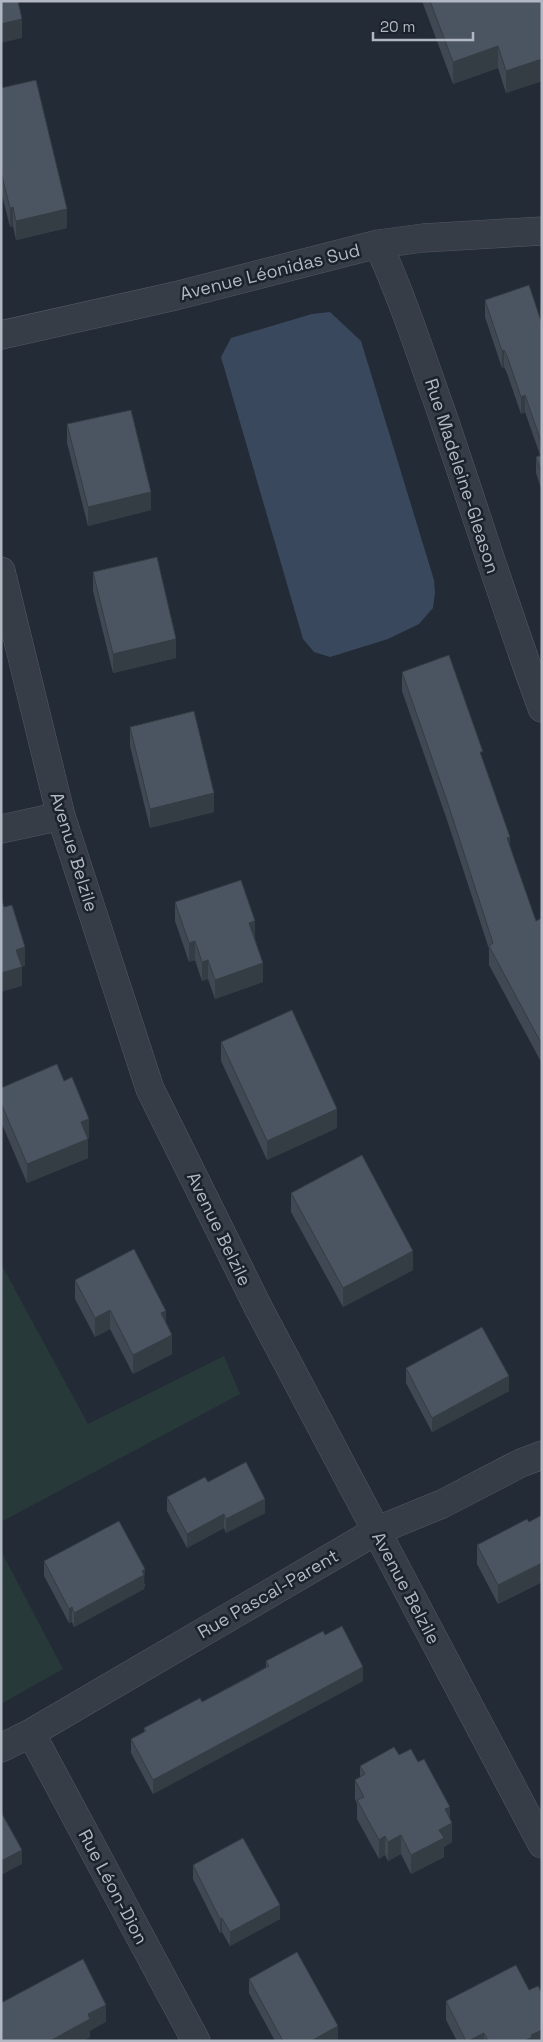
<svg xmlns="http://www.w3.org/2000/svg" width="543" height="2042" font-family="'Space Grotesk',sans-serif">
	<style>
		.green { fill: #283939 }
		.water { fill: #3a485d }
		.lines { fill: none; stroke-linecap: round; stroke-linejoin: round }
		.minor-casing { stroke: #545a64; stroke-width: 29 }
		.minor { stroke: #363d47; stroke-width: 28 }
		.wall { fill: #404953 }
		.shaded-wall { fill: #343c44 }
		.building { fill: #4b5561; stroke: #343c44 }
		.labels { text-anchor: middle; stroke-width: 5; stroke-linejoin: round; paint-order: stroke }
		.street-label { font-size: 18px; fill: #b1b7c3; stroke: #1c222b }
	</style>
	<rect width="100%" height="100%" fill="#232b36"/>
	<path class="green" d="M 1,1264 L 88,1424 L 224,1356 L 240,1394 L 1,1522 Z
		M 1,1551 L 63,1669 L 1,1704 Z"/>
	<path class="water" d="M 330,312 L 361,341 L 434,580 L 435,593 L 433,608 L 419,624 L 388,639 L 330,657 L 314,652 L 303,639 L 221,357 L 231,338 L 312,314 Z"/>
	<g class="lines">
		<g class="minor-casing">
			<path id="minor" d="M 378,244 C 403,299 421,355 441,411 C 475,510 506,610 542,708
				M 1,335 L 175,296 L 378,244 L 423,238 L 542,231
				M 1,571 L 61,816 L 150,1089 L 258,1307 L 542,1844
				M 1,829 L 61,816
				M 31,1733 L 196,2041
				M 1,1748 L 31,1733 L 376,1531 L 442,1504 L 521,1463 L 542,1455"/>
		</g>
		<use href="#minor" class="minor"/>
	</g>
	<path class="wall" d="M 422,1 L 542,1 L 542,81 L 506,93 L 498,68 L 453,84 Z
		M 1,88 L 67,228 L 16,240 L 13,226 L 10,227 L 1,191 Z
		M 485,300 L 542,324 L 542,491 L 536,473 L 536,457 L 540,455 L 525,412 L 521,414 L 507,373 L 504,367 L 502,368 L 485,317 Z
		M 67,424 L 151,510 L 88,526 L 67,443 Z
		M 93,572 L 176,658 L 113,673 L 93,591 Z
		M 402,672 L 483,760 L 510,847 L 536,921 L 542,918 L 540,1060 L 489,965 L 489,949 L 448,823 L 402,691 Z
		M 130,727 L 214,812 L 150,828 L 130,746 Z
		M 175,902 L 255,940 L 263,982 L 215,999 L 208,979 L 202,981 L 195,960 L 189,962 L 175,921 Z
		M 221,1042 L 337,1128 L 267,1160 L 221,1061 Z
		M 64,1081 L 89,1138 L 88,1138 L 88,1158 L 27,1183 L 1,1122 L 1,1088 Z
		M 291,1193 L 413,1270 L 343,1307 L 291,1212 Z
		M 75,1280 L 166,1323 L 172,1354 L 133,1374 L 110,1329 L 95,1337 L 75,1299 Z
		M 406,1368 L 509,1391 L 432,1432 L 406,1383 Z
		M 208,1482 L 265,1513 L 226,1533 L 224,1528 L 187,1548 L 167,1511 L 167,1497 Z
		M 542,1515 L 542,1582 L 498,1604 L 477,1564 L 477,1545 L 529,1522 Z
		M 44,1561 L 145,1584 L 144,1589 L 74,1627 L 72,1622 L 69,1623 L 44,1576 Z
		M 325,1635 L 363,1681 L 153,1794 L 131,1753 L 131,1739 L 144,1732 L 144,1728 L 202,1702 L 266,1667 L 266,1661 Z
		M 399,1755 L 450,1817 L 452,1842 L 444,1847 L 444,1857 L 411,1874 L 401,1854 L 388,1861 L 385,1855 L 379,1859 L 357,1819 L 357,1804 L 355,1799 L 355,1780 L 360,1777 L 360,1766 Z
		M 193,1865 L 280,1919 L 230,1946 L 222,1932 L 220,1933 L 193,1879 Z
		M 249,1979 L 338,2040 L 336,2041 L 275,2041 L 249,1993 Z
		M 529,1990 L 542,2041 L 457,2041 L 446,2020 L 446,2001 Z"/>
	<path class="shaded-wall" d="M 22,19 L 22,38 L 1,43 L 1,24 Z
		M 498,46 L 498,68 L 453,84 L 453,62 Z
		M 542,59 L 542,81 L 506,93 L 506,71 Z
		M 13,207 L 13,226 L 10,227 L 10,208 Z
		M 67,209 L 67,228 L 16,240 L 16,221 Z
		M 504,350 L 504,367 L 502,368 L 502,351 Z
		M 525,395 L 525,412 L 521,414 L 521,397 Z
		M 151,492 L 151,510 L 88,526 L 88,507 Z
		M 176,639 L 176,658 L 113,673 L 113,654 Z
		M 214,793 L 214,812 L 150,828 L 150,809 Z
		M 510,837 L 510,856 L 507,838 Z
		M 255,921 L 255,940 L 249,923 Z
		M 195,941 L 195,960 L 189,962 L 189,943 Z
		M 25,947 L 25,966 L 16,969 L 16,950 Z
		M 208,960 L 208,979 L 202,981 L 202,962 Z
		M 263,963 L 263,982 L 215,999 L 215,980 Z
		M 22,967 L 22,986 L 1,992 L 1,973 Z
		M 542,1040 L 542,1059 L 540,1060 L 540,1041 Z
		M 337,1109 L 337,1128 L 267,1160 L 267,1141 Z
		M 89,1119 L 89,1138 L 81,1141 L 81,1122 Z
		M 88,1139 L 88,1158 L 27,1183 L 27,1164 Z
		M 413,1251 L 413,1270 L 343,1307 L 343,1288 Z
		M 110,1310 L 110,1329 L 95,1337 L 95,1318 Z
		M 166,1311 L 166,1330 L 161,1313 Z
		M 172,1335 L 172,1354 L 133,1374 L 133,1355 Z
		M 509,1376 L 509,1391 L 432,1432 L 432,1418 Z
		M 265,1499 L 265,1513 L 226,1533 L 226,1519 Z
		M 224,1514 L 224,1528 L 187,1548 L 187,1534 Z
		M 542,1563 L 542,1582 L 498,1604 L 498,1585 Z
		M 145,1569 L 144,1589 L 74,1627 L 74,1613 Z
		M 72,1607 L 72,1622 L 69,1623 L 69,1609 Z
		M 363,1667 L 363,1681 L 153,1794 L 153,1780 Z
		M 450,1807 L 450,1824 L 452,1823 L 452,1842 L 444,1847 L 444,1857 L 411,1874 L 411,1855 L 439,1830 L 445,1809 Z
		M 401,1835 L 401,1854 L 388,1861 L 388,1842 Z
		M 385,1836 L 385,1855 L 379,1859 L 379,1840 Z
		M 22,1850 L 22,1864 L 1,1875 L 1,1861 Z
		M 280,1905 L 280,1919 L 230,1946 L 230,1932 Z
		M 222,1918 L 222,1932 L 220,1933 L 220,1919 Z
		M 106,2005 L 106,2022 L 90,2031 L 90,2037 L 83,2041 L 50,2041 L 88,2014 Z
		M 338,2026 L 338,2040 L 336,2041 L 311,2041 Z
		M 542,2030 L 542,2041 L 524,2041 L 531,2035 Z
		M 484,2033 L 484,2041 L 468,2041 Z"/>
	<path class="building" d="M 1,1 L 18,1 L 22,19 L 1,24 Z
		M 430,1 L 542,1 L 542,59 L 506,71 L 498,46 L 453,62 Z
		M 36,80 L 67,209 L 16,221 L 13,207 L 10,208 L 1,172 L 1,88 Z
		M 529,285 L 542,324 L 542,444 L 525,395 L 521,397 L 507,356 L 504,350 L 502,351 L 485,300 Z
		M 131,410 L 151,492 L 88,507 L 67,424 Z
		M 542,455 L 542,474 L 536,457 Z
		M 157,557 L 176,639 L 113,654 L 93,572 Z
		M 449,655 L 483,752 L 480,752 L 510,837 L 507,838 L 536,921 L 542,918 L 542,1040 L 540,1041 L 489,946 L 493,943 L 448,804 L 402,672 Z
		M 194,711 L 214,793 L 150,809 L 130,727 Z
		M 241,880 L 255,921 L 249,923 L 263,963 L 215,980 L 208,960 L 202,962 L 195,941 L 189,943 L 175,902 Z
		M 1,898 L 4,907 L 12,905 L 25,947 L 16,950 L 22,967 L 1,973 Z
		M 292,1010 L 337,1109 L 267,1141 L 221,1042 Z
		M 57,1064 L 64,1081 L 72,1077 L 89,1119 L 81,1122 L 88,1139 L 27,1164 L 1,1103 L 1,1088 Z
		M 362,1155 L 413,1251 L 343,1288 L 291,1193 Z
		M 134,1249 L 166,1311 L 161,1313 L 172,1335 L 133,1355 L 110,1310 L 95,1318 L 75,1280 Z
		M 482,1327 L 509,1376 L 432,1418 L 406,1368 Z
		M 246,1462 L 265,1499 L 226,1519 L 224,1514 L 187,1534 L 167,1497 L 205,1477 L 208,1482 Z
		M 542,1515 L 542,1563 L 498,1585 L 477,1545 L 527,1519 L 529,1522 Z
		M 119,1521 L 145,1569 L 142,1571 L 144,1575 L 74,1613 L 72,1607 L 69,1609 L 44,1561 Z
		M 342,1626 L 363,1667 L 153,1780 L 131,1739 L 146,1731 L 144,1728 L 200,1698 L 202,1702 L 253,1675 L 269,1666 L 266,1661 L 323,1631 L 325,1635 Z
		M 394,1747 L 399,1755 L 411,1749 L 418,1762 L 424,1759 L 450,1807 L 445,1809 L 452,1823 L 439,1830 L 444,1838 L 411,1855 L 401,1835 L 388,1842 L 385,1836 L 379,1840 L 357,1800 L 364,1797 L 355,1780 L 365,1774 L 360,1766 Z
		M 1,1812 L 22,1850 L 1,1861 Z
		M 243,1838 L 280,1905 L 230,1932 L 222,1918 L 220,1919 L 193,1865 Z
		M 297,1952 L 338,2026 L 311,2041 L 283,2041 L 249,1979 Z
		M 83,1959 L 106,2005 L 88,2014 L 90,2019 L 50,2041 L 1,2041 L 1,2003 Z
		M 516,1965 L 529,1990 L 538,1986 L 542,1993 L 542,2030 L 531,2035 L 532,2037 L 524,2041 L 488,2041 L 484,2033 L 468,2041 L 466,2041 L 446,2001 Z"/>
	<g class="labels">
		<g class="street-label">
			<text transform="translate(270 272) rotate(-14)" y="6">Avenue Léonidas Sud</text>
			<text transform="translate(462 476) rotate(72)" y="6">Rue Madeleine-Gleason</text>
			<text transform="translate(74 852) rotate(73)" y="6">Avenue Belzile</text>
			<text transform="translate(219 1229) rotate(64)" y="6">Avenue Belzile</text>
			<text transform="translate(406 1588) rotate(62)" y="6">Avenue Belzile</text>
			<text transform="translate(268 1594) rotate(-30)" y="6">Rue Pascal-Parent</text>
			<text transform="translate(113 1887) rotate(62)" y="6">Rue Léon-Dion</text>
		</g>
	</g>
	<rect width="543" height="2042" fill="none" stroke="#b1b7c3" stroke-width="5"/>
	<path d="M373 32v8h100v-8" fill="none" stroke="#b1b7c3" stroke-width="2.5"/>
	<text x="380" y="32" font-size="15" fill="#b1b7c3" stroke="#1c222b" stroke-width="4" paint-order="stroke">20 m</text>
</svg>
